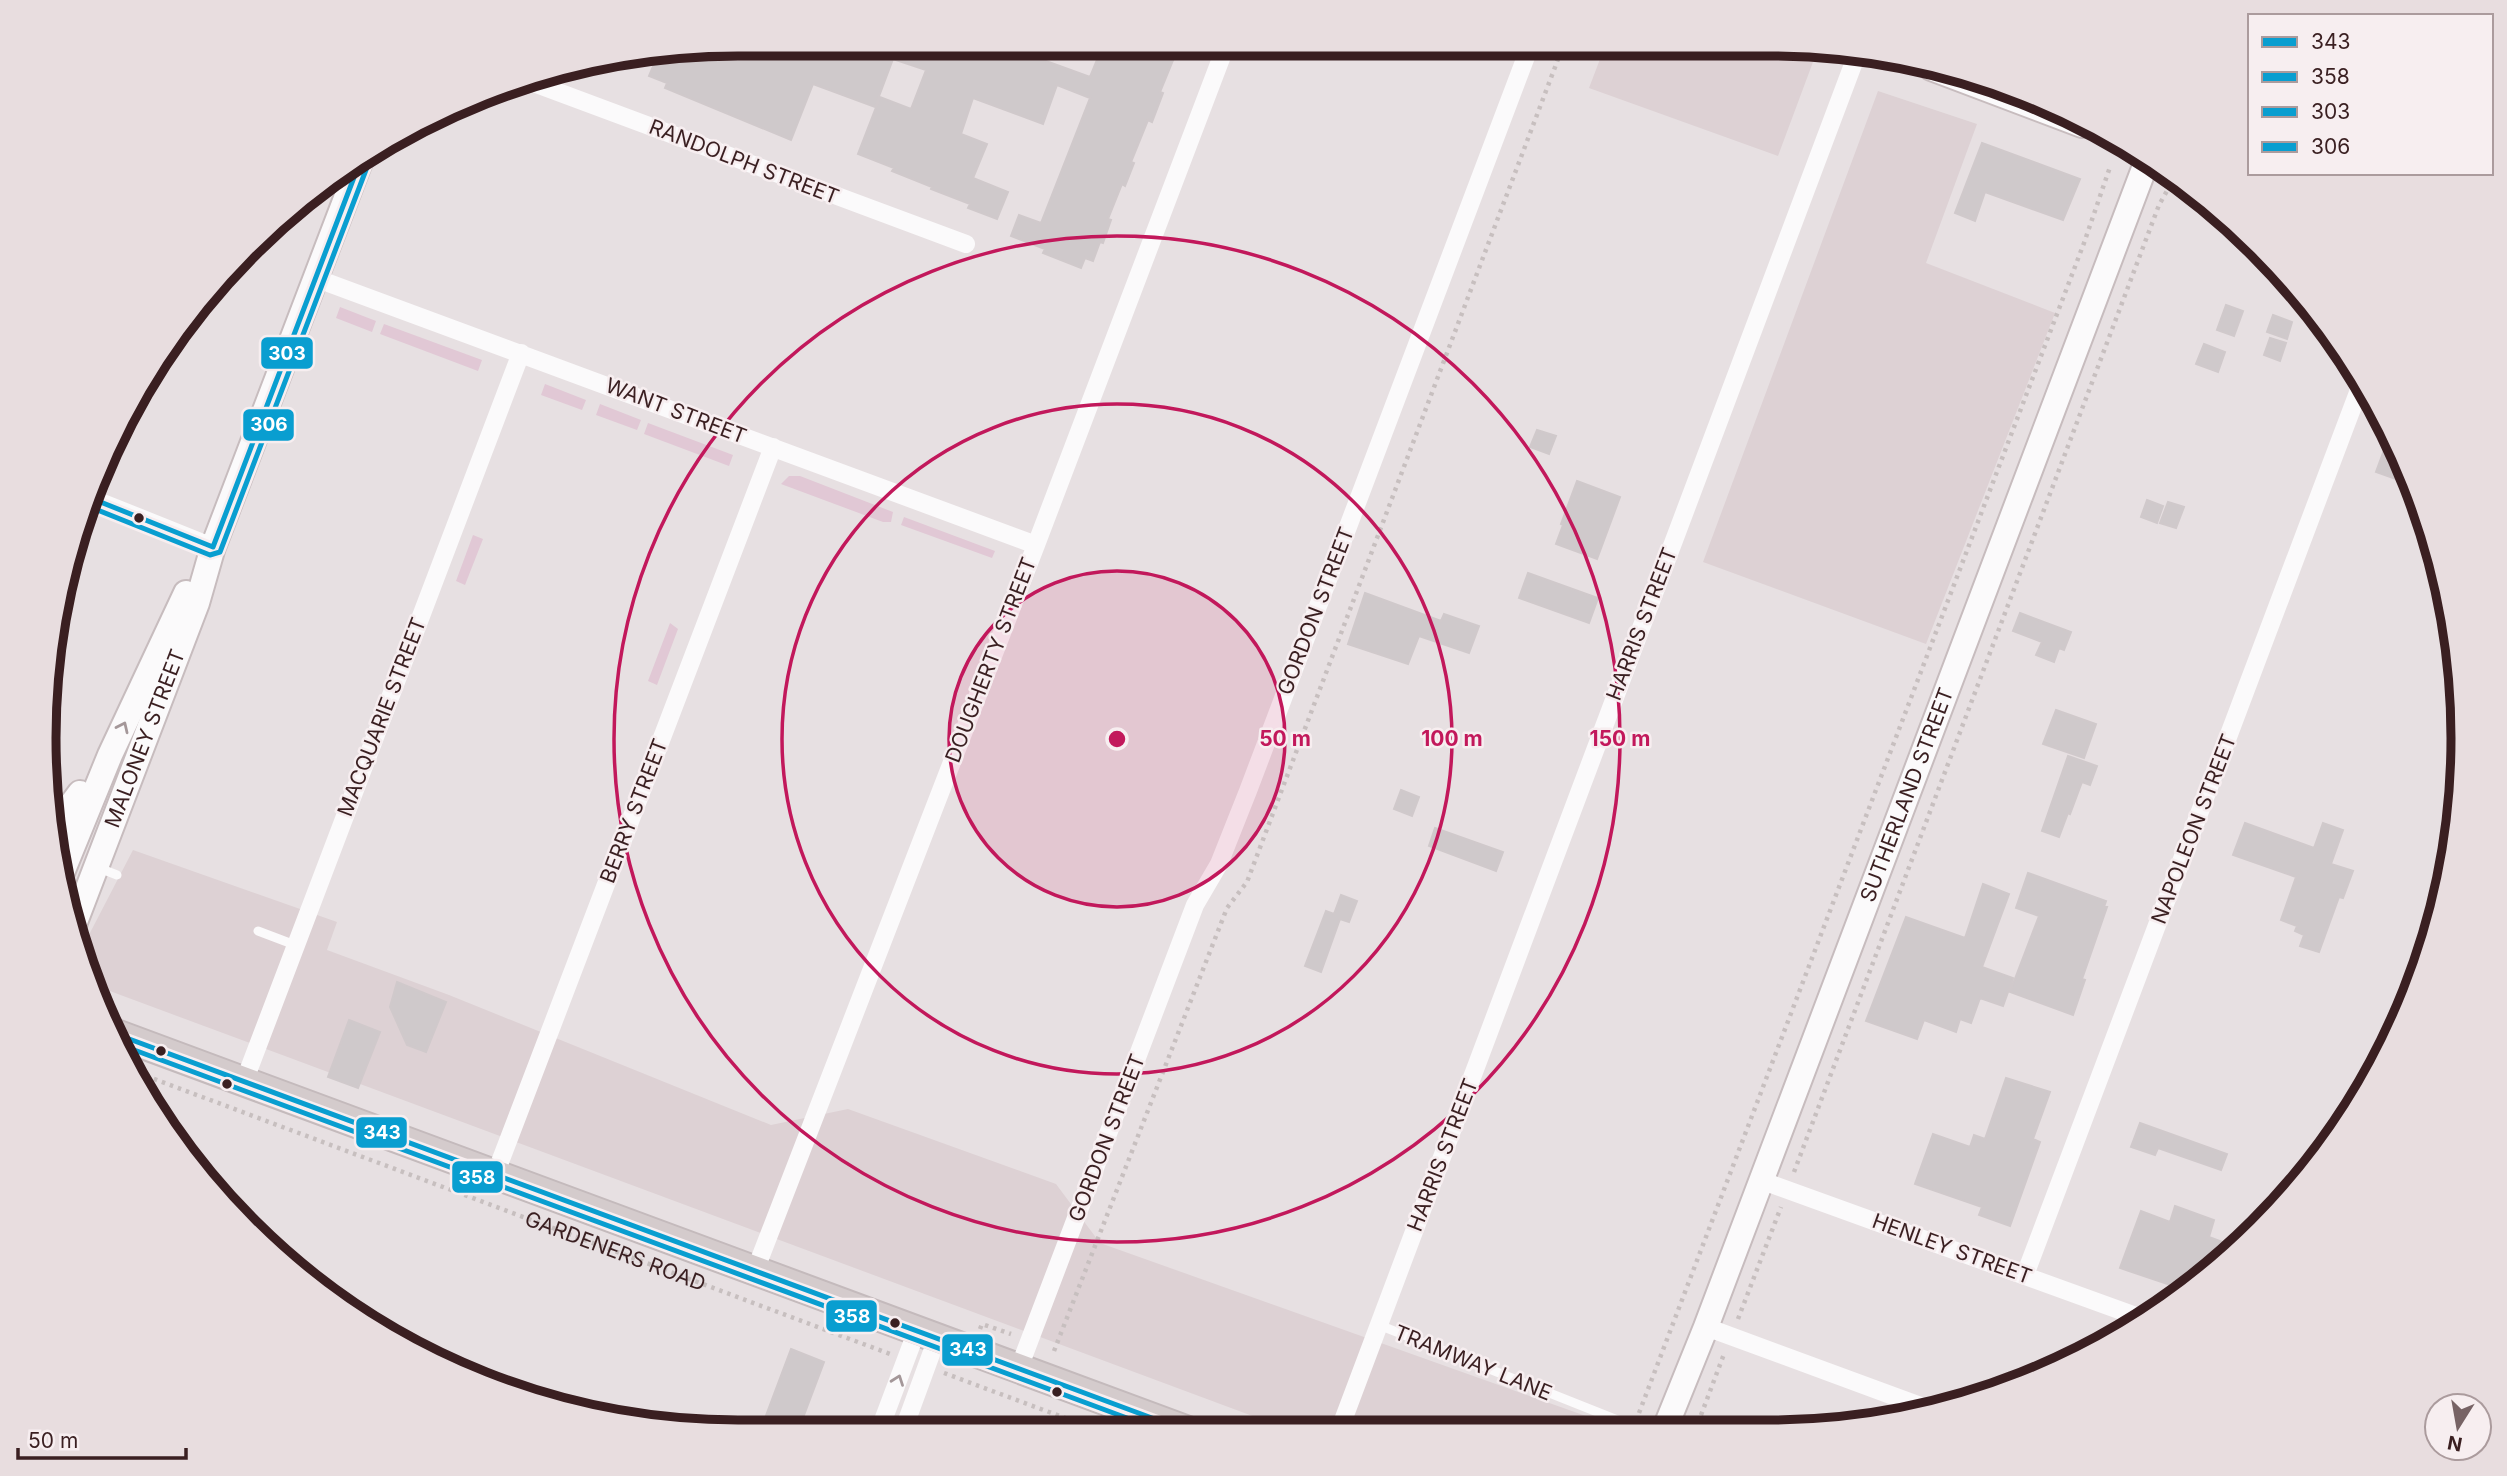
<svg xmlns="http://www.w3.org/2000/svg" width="2507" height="1476" font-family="Inter,sans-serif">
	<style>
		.built { fill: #ddd1d4 }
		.green { fill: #e1c8d5 }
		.building { fill: #cfc9cb; stroke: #d0c9cb; stroke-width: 2 }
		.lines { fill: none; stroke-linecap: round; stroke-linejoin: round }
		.secondary-casing { stroke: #c7bcbe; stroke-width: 28 }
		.primary-casing { stroke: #c4babc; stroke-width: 32 }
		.path { stroke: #c7bfbf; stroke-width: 4.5; stroke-dasharray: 3.5 5; stroke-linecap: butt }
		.lane { stroke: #fbfafb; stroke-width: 9 }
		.street { stroke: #fbfafb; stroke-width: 18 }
		.secondary { stroke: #fbfafb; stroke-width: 24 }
		.primary { stroke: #d4cbcc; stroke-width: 28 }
		.bus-1-casing { stroke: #f7eef0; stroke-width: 10 }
		.bus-2-casing { stroke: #f7eef0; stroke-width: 10 }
		.bus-3-casing { stroke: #f7eef0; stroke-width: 10 }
		.bus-4-casing { stroke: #f7eef0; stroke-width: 10 }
		.bus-1 { stroke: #099ed0; stroke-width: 5 }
		.bus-2 { stroke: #099ed0; stroke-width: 5 }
		.bus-3 { stroke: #099ed0; stroke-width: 5 }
		.bus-4 { stroke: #099ed0; stroke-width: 5 }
		.oneway { stroke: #a49799 }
		.ring { fill: none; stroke: #c2185b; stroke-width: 3.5 }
		.bus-dot { fill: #3a1f21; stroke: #f7eef0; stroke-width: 2.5 }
		.labels { text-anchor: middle; stroke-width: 5; stroke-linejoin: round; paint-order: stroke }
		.street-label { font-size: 21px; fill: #3a1f21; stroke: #f7eef0 }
		.rim { fill: none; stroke: #3a1f21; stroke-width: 9 }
		.centre { fill: #c2185b; stroke: #f7eef0; stroke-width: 3.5 }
		.ring-label { font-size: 21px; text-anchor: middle; font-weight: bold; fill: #c2185b; stroke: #f7eef0; stroke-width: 5; stroke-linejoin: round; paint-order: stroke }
		.line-badge { stroke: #f7eef0; stroke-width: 2.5 }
		.badge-label { font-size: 19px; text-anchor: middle; font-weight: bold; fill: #fff }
	</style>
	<rect width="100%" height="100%" fill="#e7e0e2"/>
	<path class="built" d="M 1768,45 L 1813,62 L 1778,156 L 1589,88 L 1605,46 Z
		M 1878,91 L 1977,124 L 1926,263 L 2055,313 L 1926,644 L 1703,562 Z
		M 133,850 L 337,922 L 327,950 L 449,995 L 771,1125 L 848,1109 L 1056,1184 L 1100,1243 L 1628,1431 L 1293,1431 L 91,984 L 79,954 Z"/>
	<path class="green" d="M 340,307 L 376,321 L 372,332 L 336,318 Z
		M 384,324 L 482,360 L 478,371 L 380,334 Z
		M 545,384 L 586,400 L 582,410 L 541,395 Z
		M 600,404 L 641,420 L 637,430 L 596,415 Z
		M 648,423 L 733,455 L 729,466 L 644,434 Z
		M 789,476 L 800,476 L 893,512 L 891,522 L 883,522 L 781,484 Z
		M 904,517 L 995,551 L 992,558 L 901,525 Z
		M 473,535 L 483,539 L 465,585 L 456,581 Z
		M 670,623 L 678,629 L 657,685 L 648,681 Z"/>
	<path class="building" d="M 1010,48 L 1090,77 L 1101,50 L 1112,54 L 1114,48 L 1178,48 L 1160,92 L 1163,93 L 1152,122 L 1148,120 L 1131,162 L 1134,163 L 1125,186 L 1122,184 L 1108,219 L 1111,220 L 1103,243 L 1100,242 L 1093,261 L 1085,258 L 1081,268 L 1043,253 L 1045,249 L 1011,236 L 1019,215 L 1041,223 L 1090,98 L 1057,85 L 1043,124 L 973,98 L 961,134 L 987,144 L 973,178 L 1008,192 L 997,219 L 968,208 L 970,204 L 931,189 L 932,187 L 892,171 L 894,168 L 858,154 L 880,97 L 911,109 L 926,70 L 893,59 L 875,107 L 813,84 L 791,140 L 665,88 L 667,83 L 649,76 L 660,50 Z
		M 1982,143 L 2080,179 L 2063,220 L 1985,192 L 1975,221 L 1955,213 Z
		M 2226,305 L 2243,311 L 2234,336 L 2217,330 Z
		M 2273,315 L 2292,322 L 2287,339 L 2267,332 Z
		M 2270,338 L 2286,343 L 2280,361 L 2264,355 Z
		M 2204,344 L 2225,352 L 2218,372 L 2196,364 Z
		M 1537,430 L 1556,436 L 1549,454 L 1530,447 Z
		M 2390,434 L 2411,473 L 2415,486 L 2376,472 Z
		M 1577,481 L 1620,497 L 1597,559 L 1556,544 L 1563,525 L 1561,524 Z
		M 2147,500 L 2163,506 L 2157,523 L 2141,517 Z
		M 2168,502 L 2184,507 L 2176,528 L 2160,523 Z
		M 1528,573 L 1598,598 L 1589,623 L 1519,598 Z
		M 1365,593 L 1441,621 L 1444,614 L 1479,626 L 1469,653 L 1419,636 L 1408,664 L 1348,644 Z
		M 2020,613 L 2071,632 L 2064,650 L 2059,648 L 2054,662 L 2036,655 L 2042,642 L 2013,631 Z
		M 2056,710 L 2096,724 L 2084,758 L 2043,744 Z
		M 2068,756 L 2097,766 L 2090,785 L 2082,782 L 2070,814 L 2068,813 L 2059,837 L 2042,831 Z
		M 1401,790 L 1419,797 L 1412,816 L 1394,809 Z
		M 2245,823 L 2314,848 L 2323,823 L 2343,830 L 2331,864 L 2353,871 L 2343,898 L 2339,897 L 2319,952 L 2300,946 L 2304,935 L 2295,931 L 2297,926 L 2281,920 L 2296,877 L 2233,855 Z
		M 1435,828 L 1503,852 L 1496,871 L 1429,846 Z
		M 2028,873 L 2106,901 L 2104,907 L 2107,907 L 2082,979 L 2085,980 L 2073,1015 L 2010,992 L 2039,916 L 2016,908 Z
		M 1983,884 L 2009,894 L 1982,967 L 2013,978 L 2003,1006 L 1980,998 L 1971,1023 L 1960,1019 L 1956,1032 L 1924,1020 L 1917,1039 L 1866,1021 L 1906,917 L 1965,938 Z
		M 1341,895 L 1357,901 L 1349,922 L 1340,919 L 1321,972 L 1305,966 L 1326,911 L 1334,914 Z
		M 397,982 L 446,1002 L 426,1052 L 407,1045 L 390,1007 Z
		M 349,1020 L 380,1032 L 358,1088 L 328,1077 Z
		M 2006,1078 L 2050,1092 L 2033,1139 L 2040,1142 L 2010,1226 L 1979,1215 L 1982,1207 L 1915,1184 L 1933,1134 L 1970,1147 L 1974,1135 L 1985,1139 Z
		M 2140,1123 L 2227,1154 L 2221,1170 L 2158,1148 L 2155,1155 L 2131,1147 Z
		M 2175,1206 L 2214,1220 L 2209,1237 L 2228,1244 L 2221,1264 L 2185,1290 L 2120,1268 L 2141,1211 L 2170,1222 Z
		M 791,1349 L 824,1362 L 798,1431 L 791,1431 L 764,1421 Z"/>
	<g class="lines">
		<g class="secondary-casing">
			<g id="secondary">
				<path d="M 1931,68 L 2082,125"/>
				<path d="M 54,842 L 71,805 L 80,793"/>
				<path d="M 59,880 L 110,755 L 186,593"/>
				<path id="s2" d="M 72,930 L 197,603 L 213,547 L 361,159"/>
				<path id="s3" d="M 1664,1431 L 1706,1327 L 2148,158"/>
			</g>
		</g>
		<g class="primary-casing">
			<path id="primary" d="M 113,1033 L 1188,1431"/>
		</g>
		<g class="path">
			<path id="s1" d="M 130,1070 L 890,1354"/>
			<path d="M 1794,1172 L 2159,205 L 2168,189"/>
			<path d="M 1738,1319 L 1781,1207"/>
			<path d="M 980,1329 L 982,1324 L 1011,1334"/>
			<path d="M 1054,1351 L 1227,908 L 1247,882 L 1563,46"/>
			<path d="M 944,1373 L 1100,1431"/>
			<path d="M 1639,1413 L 2084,243 L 2110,167"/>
			<path d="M 1695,1431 L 1724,1354"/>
		</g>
		<path class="lane" d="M 99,868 L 117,875
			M 258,931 L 295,945
			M 1379,1325 L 1645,1431"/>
		<path class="street" d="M 523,79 L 966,244
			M 315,278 L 1036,545
			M 88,497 L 213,547
			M 244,1082 L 521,353
			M 495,1175 L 773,447
			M 1760,1180 L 2144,1319
			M 755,1271 L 1036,545 L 1225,48
			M 2025,1275 L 2362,382
			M 1706,1327 L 1934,1411
			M 1019,1368 L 1195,905 L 1219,864 L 1248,791 L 1530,46
			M 879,1431 L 917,1330
			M 903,1431 L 937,1338
			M 1339,1431 L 1857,54"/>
		<use href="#secondary" class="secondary"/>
		<use href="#primary" class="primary"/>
		<g class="bus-1-casing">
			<path id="bus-1" d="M 113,1033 L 1187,1431"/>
		</g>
		<g class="bus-2-casing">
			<path id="bus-2" d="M 118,1044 L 1162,1431"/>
		</g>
		<g class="bus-3-casing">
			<path id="bus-3" d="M 88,497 L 213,547
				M 213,547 L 361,159"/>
		</g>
		<g class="bus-4-casing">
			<path id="bus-4" d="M 85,505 L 210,555 L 220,552 L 369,162"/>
		</g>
		<use href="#bus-1" class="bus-1"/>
		<use href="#bus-2" class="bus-2"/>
		<use href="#bus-3" class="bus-3"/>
		<use href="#bus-4" class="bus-4"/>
	</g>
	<defs><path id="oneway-chevron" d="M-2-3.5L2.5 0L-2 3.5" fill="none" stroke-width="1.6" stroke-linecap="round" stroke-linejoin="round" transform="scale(1.75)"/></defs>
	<g class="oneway">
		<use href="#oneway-chevron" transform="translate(123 727) rotate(-65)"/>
		<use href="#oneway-chevron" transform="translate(898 1380) rotate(-70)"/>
	</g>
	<circle cx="1117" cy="739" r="168" fill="#c2185b" fill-opacity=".12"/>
	<g class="ring">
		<circle cx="1117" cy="739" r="168"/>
		<circle cx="1117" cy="739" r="335"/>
		<circle cx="1117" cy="739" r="503"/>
	</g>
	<g class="bus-dot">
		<circle cx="139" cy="518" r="6"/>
		<circle cx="161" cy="1051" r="6"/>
		<circle cx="227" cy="1084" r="6"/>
		<circle cx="895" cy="1323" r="6"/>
		<circle cx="1057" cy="1392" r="6"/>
	</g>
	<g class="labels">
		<g class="street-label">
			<text transform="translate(744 162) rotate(21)" y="7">RANDOLPH STREET</text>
			<text transform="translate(676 411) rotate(21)" y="7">WANT STREET</text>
			<text transform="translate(1316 611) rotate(-69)" y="7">GORDON STREET</text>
			<text transform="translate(1642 624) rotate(-69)" y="7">HARRIS STREET</text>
			<text transform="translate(991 660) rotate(-69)" y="7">DOUGHERTY STREET</text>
			<text transform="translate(382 717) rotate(-69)" y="7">MACQUARIE STREET</text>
			<text dy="7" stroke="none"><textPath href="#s2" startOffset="205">MALONEY STREET</textPath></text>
			<text dy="7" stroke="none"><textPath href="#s3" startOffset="681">SUTHERLAND STREET</textPath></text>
			<text transform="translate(634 811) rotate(-69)" y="7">BERRY STREET</text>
			<text transform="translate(2194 829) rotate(-69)" y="7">NAPOLEON STREET</text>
			<text transform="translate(1107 1138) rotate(-69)" y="7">GORDON STREET</text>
			<text transform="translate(1443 1155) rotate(-69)" y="7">HARRIS STREET</text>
			<text transform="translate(1952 1249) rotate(20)" y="7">HENLEY STREET</text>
			<text dy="7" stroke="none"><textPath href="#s1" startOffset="518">GARDENERS ROAD</textPath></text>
			<text transform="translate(1473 1363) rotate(22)" y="7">TRAMWAY LANE</text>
		</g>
	</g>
	<path d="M0 0H2507V1476H0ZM738 56H1769A682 682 0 0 1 2451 738V738A682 682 0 0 1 1769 1420H738A682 682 0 0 1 56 738V738A682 682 0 0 1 738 56Z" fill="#e8dddf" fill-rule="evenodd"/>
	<path class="rim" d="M738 56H1769A682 682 0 0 1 2451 738V738A682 682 0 0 1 1769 1420H738A682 682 0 0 1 56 738V738A682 682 0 0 1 738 56Z"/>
	<circle cx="1117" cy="739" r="10" class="centre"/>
	<g class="ring-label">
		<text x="1285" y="746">50 m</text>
		<text x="1452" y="746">100 m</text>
		<text x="1620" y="746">150 m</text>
	</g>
	<g class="line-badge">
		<rect x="260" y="336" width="54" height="34" rx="7" fill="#099ed0"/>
		<rect x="242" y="408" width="53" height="34" rx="7" fill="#099ed0"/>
		<rect x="355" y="1116" width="53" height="33" rx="7" fill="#099ed0"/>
		<rect x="451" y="1160" width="53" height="34" rx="7" fill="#099ed0"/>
		<rect x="825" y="1299" width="53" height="34" rx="7" fill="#099ed0"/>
		<rect x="941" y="1333" width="53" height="34" rx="7" fill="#099ed0"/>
	</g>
	<g class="badge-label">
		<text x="287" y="360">303</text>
		<text x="269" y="431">306</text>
		<text x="382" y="1139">343</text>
		<text x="477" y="1184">358</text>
		<text x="852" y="1323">358</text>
		<text x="968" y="1356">343</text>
	</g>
	<rect x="2248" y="14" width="245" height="161" fill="#f7eef0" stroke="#ab9b9d" stroke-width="2"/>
	<rect x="2262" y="37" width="35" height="10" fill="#099ed0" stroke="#ab9b9d" stroke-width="2"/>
	<text x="2311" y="49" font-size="21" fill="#3a1f21">343</text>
	<rect x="2262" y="72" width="35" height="10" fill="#099ed0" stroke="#ab9b9d" stroke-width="2"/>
	<text x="2311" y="84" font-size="21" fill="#3a1f21">358</text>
	<rect x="2262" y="107" width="35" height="10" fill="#099ed0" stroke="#ab9b9d" stroke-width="2"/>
	<text x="2311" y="119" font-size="21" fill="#3a1f21">303</text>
	<rect x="2262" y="142" width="35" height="10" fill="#099ed0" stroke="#ab9b9d" stroke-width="2"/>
	<text x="2311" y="154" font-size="21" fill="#3a1f21">306</text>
	<g transform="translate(2458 1427) rotate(191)"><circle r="33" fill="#f7eef0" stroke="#ab9b9d" stroke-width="2"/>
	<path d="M0-5L12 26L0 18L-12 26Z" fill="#776365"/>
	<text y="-10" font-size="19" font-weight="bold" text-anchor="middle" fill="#3a1f21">N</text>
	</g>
	<path d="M18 1448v10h168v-10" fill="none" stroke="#3a1f21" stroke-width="3.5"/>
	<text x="28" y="1448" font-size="21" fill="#3a1f21" stroke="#f7eef0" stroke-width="5" paint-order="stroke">50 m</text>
</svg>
